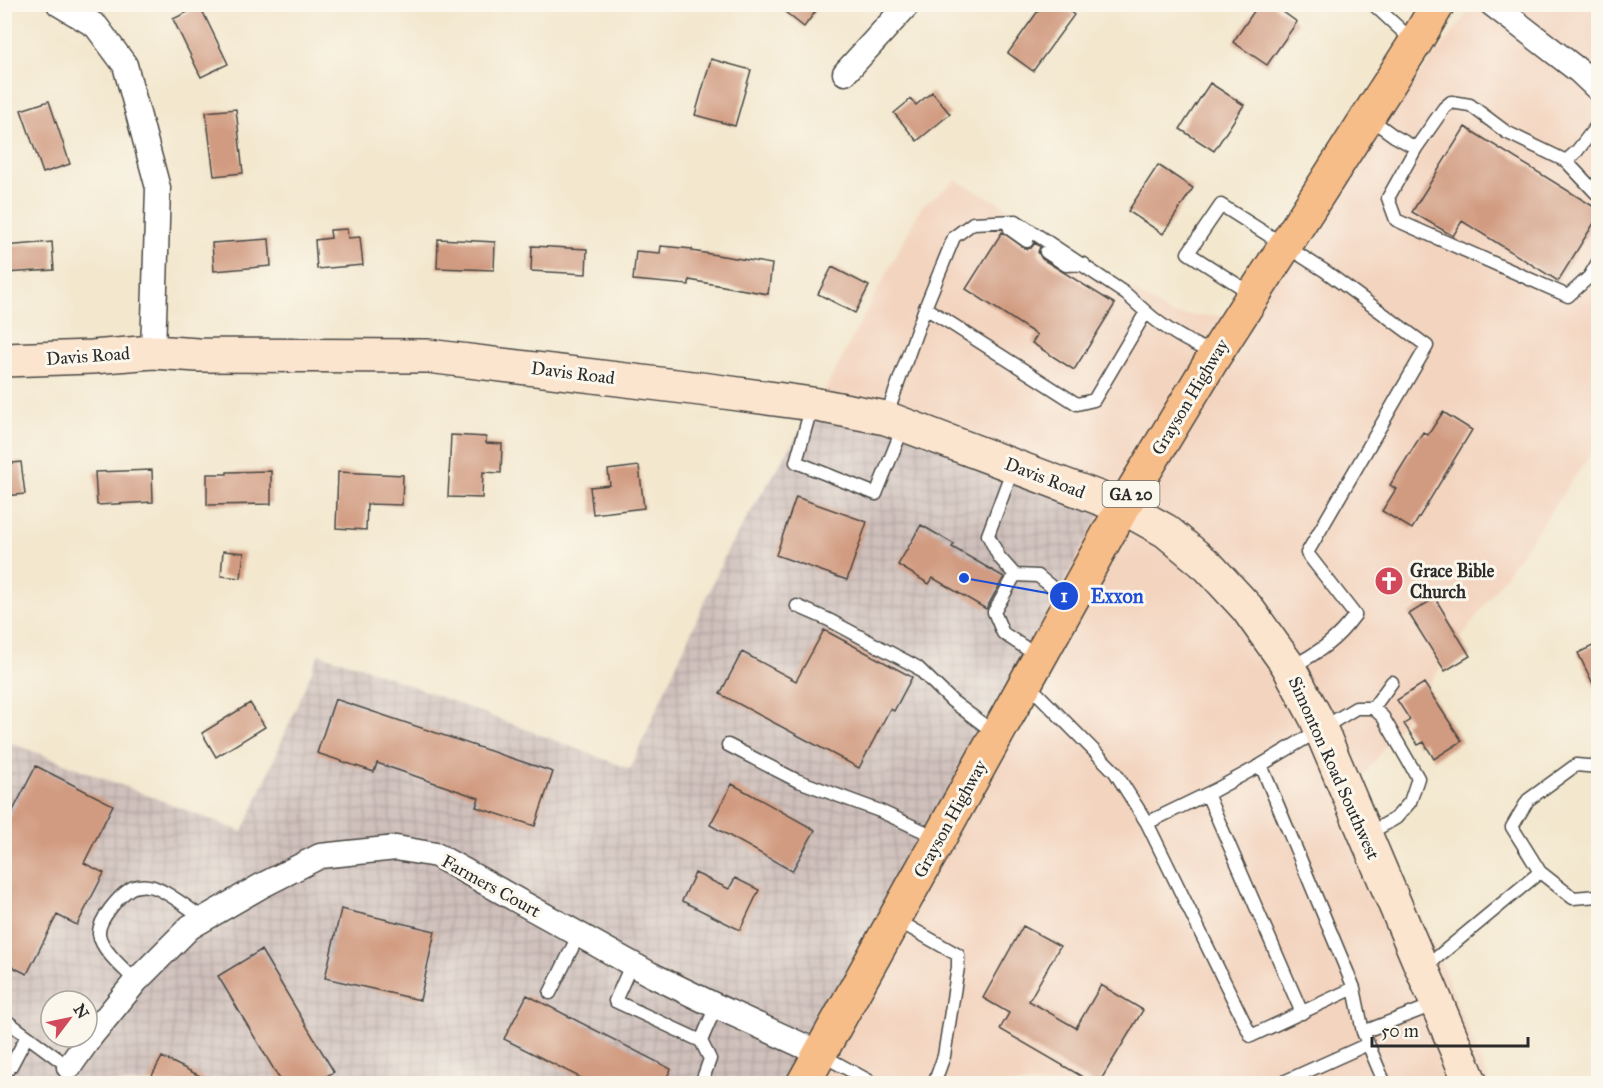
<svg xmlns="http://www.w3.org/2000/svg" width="1603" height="1088" font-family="'IM FELL Great Primer',serif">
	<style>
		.built { fill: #f3d4bf }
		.industrial { fill: url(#industrial-grid); fill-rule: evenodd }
		.building { fill: #d19b81 }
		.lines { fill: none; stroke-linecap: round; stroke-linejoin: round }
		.lane-casing { stroke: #494743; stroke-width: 15 }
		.street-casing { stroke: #494743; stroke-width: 27 }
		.secondary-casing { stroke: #494743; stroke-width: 36 }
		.primary-casing { stroke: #494743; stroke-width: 36 }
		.lane { stroke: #fff; stroke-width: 12 }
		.street { stroke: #fff; stroke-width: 24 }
		.secondary { stroke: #fce5cf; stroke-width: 33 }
		.primary { stroke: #f7bd88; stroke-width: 33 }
		.labels { text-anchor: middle; stroke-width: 6; stroke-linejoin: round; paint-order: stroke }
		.shield { fill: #fbf7ec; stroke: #696865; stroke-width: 1.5 }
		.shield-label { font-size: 16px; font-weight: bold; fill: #2b2b2b }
		.street-label { font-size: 18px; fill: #2b2b2b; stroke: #fbf7ec }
		.poi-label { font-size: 18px; font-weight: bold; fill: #2b2b2b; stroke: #fbf7ec; text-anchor: start }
		.leader { fill: none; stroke: #1d4ed8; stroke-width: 2 }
		.callout-dot { fill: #1d4ed8; stroke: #fbf7ec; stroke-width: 2 }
		.mark-label { font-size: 18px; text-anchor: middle; font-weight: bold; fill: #fff }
		.callout-label { font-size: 20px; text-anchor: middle; font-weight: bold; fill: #1d4ed8; stroke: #fbf7ec; stroke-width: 6; stroke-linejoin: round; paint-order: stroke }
	</style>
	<defs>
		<pattern id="industrial-grid" width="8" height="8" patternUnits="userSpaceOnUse" patternTransform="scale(1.5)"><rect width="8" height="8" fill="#cfc0bb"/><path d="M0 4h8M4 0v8" fill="none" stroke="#b2a5a1"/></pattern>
	</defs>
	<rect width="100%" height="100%" fill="#fbf7ec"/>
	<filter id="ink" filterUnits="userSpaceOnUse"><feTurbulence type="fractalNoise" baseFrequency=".0167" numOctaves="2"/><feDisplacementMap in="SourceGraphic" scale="12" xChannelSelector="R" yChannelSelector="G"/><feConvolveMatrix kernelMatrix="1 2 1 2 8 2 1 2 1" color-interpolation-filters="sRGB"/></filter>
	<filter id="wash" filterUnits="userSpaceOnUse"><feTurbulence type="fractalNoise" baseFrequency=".008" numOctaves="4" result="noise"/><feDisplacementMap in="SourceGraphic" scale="24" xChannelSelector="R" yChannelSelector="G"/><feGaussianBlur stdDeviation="1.35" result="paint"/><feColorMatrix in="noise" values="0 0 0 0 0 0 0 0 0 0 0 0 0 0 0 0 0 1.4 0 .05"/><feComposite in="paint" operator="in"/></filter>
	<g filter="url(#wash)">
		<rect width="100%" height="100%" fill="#f3e7ce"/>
		<path class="built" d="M 1474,5 L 1598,5 L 1598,444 L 1360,782 L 1444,969 L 1489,1083 L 802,1084 L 824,392 L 922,206 L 956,180 L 999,203 L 1172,315 L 1231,316 Z"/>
		<path class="industrial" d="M 824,392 L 1113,488 L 802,1083 L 5,1083 L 4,740 L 243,832 L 319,654 L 357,665 L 630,769 L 728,549 ZM 51,1001 L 87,1001 L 87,1037 L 51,1037 Z"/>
		<g id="blocks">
			<path class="building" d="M 775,4 L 821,4 L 804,27 Z
				M 1043,4 L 1060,4 L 1074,15 L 1033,71 L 1008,53 Z
				M 1259,4 L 1272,4 L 1297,22 L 1267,65 L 1233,42 Z
				M 200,6 L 228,64 L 201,77 L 173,19 Z
				M 711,59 L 751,70 L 735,126 L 695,115 Z
				M 1210,83 L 1244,105 L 1214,151 L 1180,129 Z
				M 932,92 L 950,114 L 917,141 L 894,113 L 911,99 L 916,105 Z
				M 49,101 L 70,164 L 43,173 L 21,110 Z
				M 236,109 L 243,173 L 214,176 L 206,112 Z
				M 1465,127 L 1599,210 L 1599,215 L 1558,281 L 1462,221 L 1453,236 L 1412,212 Z
				M 1158,165 L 1193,188 L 1163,234 L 1128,211 Z
				M 347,229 L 348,238 L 360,237 L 363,265 L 317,269 L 315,240 L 331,238 L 330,230 Z
				M 1002,232 L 1026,249 L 1031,248 L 1035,243 L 1040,247 L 1038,252 L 1042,259 L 1115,304 L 1074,370 L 1032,343 L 1037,335 L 966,289 Z
				M 269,239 L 271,266 L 214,271 L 212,243 Z
				M 438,239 L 495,242 L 494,270 L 437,268 Z
				M 52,242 L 54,270 L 4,273 L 4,246 Z
				M 532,246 L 587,249 L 586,274 L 531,271 Z
				M 661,246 L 692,249 L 692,251 L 772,264 L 768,294 L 689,280 L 689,285 L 633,280 L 636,251 L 660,253 Z
				M 832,267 L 869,286 L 855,313 L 818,294 Z
				M 1443,412 L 1472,430 L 1412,529 L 1382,511 L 1396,489 L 1390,485 L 1423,432 L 1428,435 Z
				M 451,435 L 486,437 L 486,443 L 502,444 L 501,473 L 483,472 L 482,498 L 448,497 Z
				M 21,462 L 25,494 L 4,496 L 4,464 Z
				M 639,466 L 644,508 L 593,514 L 590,487 L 610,485 L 608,470 Z
				M 152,470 L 153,502 L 97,505 L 95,472 Z
				M 271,471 L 271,504 L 207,505 L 207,474 L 227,474 L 227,472 Z
				M 338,472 L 403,475 L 402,505 L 367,504 L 366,530 L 336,528 Z
				M 796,497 L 867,522 L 847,580 L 776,555 Z
				M 921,525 L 954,544 L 952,547 L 1004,577 L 986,609 L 933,578 L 929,584 L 898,565 Z
				M 223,551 L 244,553 L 241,578 L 221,576 Z
				M 1435,598 L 1470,656 L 1445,671 L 1409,614 Z
				M 824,630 L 912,677 L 894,711 L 890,709 L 859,768 L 720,694 L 742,652 L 796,681 Z
				M 1599,643 L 1599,696 L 1578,653 Z
				M 1424,683 L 1462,741 L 1434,759 L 1424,742 L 1418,745 L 1404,724 L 1410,720 L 1397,700 Z
				M 335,699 L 553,772 L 535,826 L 476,807 L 479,798 L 377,763 L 374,772 L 317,753 Z
				M 250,703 L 265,727 L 216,757 L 202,733 Z
				M 36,766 L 113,805 L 84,863 L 104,873 L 77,925 L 57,915 L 27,974 L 4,963 L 4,828 Z
				M 732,784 L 815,830 L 792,871 L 710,825 Z
				M 695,873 L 729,889 L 735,878 L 759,890 L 740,930 L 682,901 Z
				M 341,909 L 435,931 L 420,1000 L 325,978 Z
				M 1023,926 L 1060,946 L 1029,1001 L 1076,1028 L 1101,985 L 1143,1010 L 1099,1083 L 1093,1083 L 1000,1029 L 1009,1013 L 983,998 Z
				M 261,950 L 334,1072 L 314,1083 L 282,1083 L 218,976 Z
				M 527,995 L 671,1069 L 664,1083 L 591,1083 L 504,1039 Z
				M 162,1057 L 214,1083 L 148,1083 Z"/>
		</g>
	</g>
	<g filter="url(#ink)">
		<use href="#blocks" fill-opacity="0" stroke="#494743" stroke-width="1.5"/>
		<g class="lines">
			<g class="lane-casing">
				<path id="lane" d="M 1373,4 L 1414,42
					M 1368,117 L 1394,136 L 1416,148 L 1444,108 L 1451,102 L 1470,105 L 1506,132 L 1566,161 L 1577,151 L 1598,124
					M 1416,148 L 1388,198 L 1396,220 L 1568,296 L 1589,277 L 1598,262
					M 1566,161 L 1598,195
					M 1008,222 L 1010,229 L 1027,241
					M 1046,252 L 1066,265 L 1084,264
					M 1252,294 L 1188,253 L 1221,205 L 1325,271 L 1427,346 L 1307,553 L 1355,615 C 1336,641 1319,652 1290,668
					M 925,308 L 954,237 L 973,223 L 1016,221 L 1126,294 L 1146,312
					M 812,405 L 796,462 L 876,494 L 904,425
					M 886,417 L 925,308 L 947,321 L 1077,404 L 1094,400 L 1146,312 C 1166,330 1189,342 1214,354
					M 1013,468 L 988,535 L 999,557 L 1015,575 L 994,612 L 1003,633 L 1039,657
					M 1015,575 L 1038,576 L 1068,600
					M 797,606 L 829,620 L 917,667 L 952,701 L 996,734
					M 1027,683 L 1115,772 L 1147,823 L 1215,790 L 1261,765
					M 1373,708 L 1392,682
					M 728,745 L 796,780 L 880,811 L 938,838
					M 1598,767 L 1576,765 L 1528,800 L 1512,827 L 1540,872 L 1573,898 L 1598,896
					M 1207,794 L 1302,1013
					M 1147,823 L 1251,1036 L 1354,988
					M 895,919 L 958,955 L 958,967 L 944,1056 L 934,1084
					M 632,963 L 615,1001 L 701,1041 L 710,1059 L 701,1084
					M 1423,969 L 1540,872
					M 136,981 C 125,970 101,950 99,934 C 98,920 119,896 130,889 C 134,886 143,885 148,886 C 160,886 193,911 204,919
					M 550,993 L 579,934
					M 4,1019 L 69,1067
					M 1363,1032 L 1354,988 L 1261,765 L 1356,708 L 1373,708 L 1383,717 L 1418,778 L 1410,802 L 1396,818 L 1368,834
					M 701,1041 L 716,1006
					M 820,1054 L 875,1084
					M 4,1074 L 11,1066 L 27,1036
					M 1279,1084 L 1368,1044
					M 1385,1084 L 1363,1032 L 1436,1004"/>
			</g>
			<g class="street-casing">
				<path id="street" d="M 59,4 L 96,26 L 125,65 L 158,188 L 153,352
					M 1492,4 L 1579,71 L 1598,89
					M 845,73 L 908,4
					M 69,1067 L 91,1036 L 136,981 L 190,927 L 261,886 L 320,856 L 396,848 L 436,855 L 650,974 L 716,1006 L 819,1053"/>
			</g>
			<g class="secondary-casing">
				<path id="secondary" d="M 4,360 L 92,357 L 153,352 L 198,355 L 428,356 L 709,390 L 812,404 L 886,418 L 1123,507 L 1166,531 L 1209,567 L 1247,608 L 1287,664 L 1316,718 L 1471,1084"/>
			</g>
			<g class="primary-casing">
				<path id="primary" d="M 803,1084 L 1123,507 L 1215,355 L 1415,43 L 1438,4"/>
			</g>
			<use href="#lane" class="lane"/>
			<use href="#street" class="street"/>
			<use href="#secondary" class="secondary"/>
			<use href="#primary" class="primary"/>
		</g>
	</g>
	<defs>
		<g id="church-disc" transform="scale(1.5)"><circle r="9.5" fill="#d1495b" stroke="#fbf7ec"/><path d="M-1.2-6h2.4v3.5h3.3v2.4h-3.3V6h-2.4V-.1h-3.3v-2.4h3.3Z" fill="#fff"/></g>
	</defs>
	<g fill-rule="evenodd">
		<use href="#church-disc" x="1389" y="581"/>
	</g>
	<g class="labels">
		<rect class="shield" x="1102.5" y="481" width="57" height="26" rx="4.5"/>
		<g class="shield-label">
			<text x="1131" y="500">GA 20</text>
		</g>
		<g class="street-label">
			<text transform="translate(88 356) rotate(-4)" y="6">Davis Road</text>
			<text transform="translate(573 373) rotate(7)" y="6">Davis Road</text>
			<text transform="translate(1190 397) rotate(-59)" y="6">Grayson Highway</text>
			<text transform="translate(1045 478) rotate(21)" y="6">Davis Road</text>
			<text transform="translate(1334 768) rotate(66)" y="6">Simonton Road Southwest</text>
			<text transform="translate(950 819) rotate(-61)" y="6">Grayson Highway</text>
			<text transform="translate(491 886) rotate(29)" y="6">Farmers Court</text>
		</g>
		<g class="poi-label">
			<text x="1410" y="577">Grace Bible<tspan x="1410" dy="21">Church</tspan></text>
		</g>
	</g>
	<path class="leader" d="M964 578L1064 596"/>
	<g class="callout-dot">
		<circle cx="964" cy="578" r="6"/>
		<circle cx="1064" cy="596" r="15"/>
	</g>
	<g class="mark-label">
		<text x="1064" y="602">1</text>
	</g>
	<g class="callout-label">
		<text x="1117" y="603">Exxon</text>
	</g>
	<rect width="1603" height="1088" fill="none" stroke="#fbf7ec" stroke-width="24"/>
	<g transform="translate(69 1019) rotate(58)"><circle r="28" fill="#fbf7ec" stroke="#a8a59f" stroke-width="1.5"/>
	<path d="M0-4.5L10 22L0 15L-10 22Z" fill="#d1495b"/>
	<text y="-9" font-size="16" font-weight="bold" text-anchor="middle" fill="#2b2b2b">N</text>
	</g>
	<path d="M1372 1037v9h156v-9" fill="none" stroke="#2b2b2b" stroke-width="3"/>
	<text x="1381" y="1037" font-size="18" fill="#2b2b2b" stroke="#fbf7ec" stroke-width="4.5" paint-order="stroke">50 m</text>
</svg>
